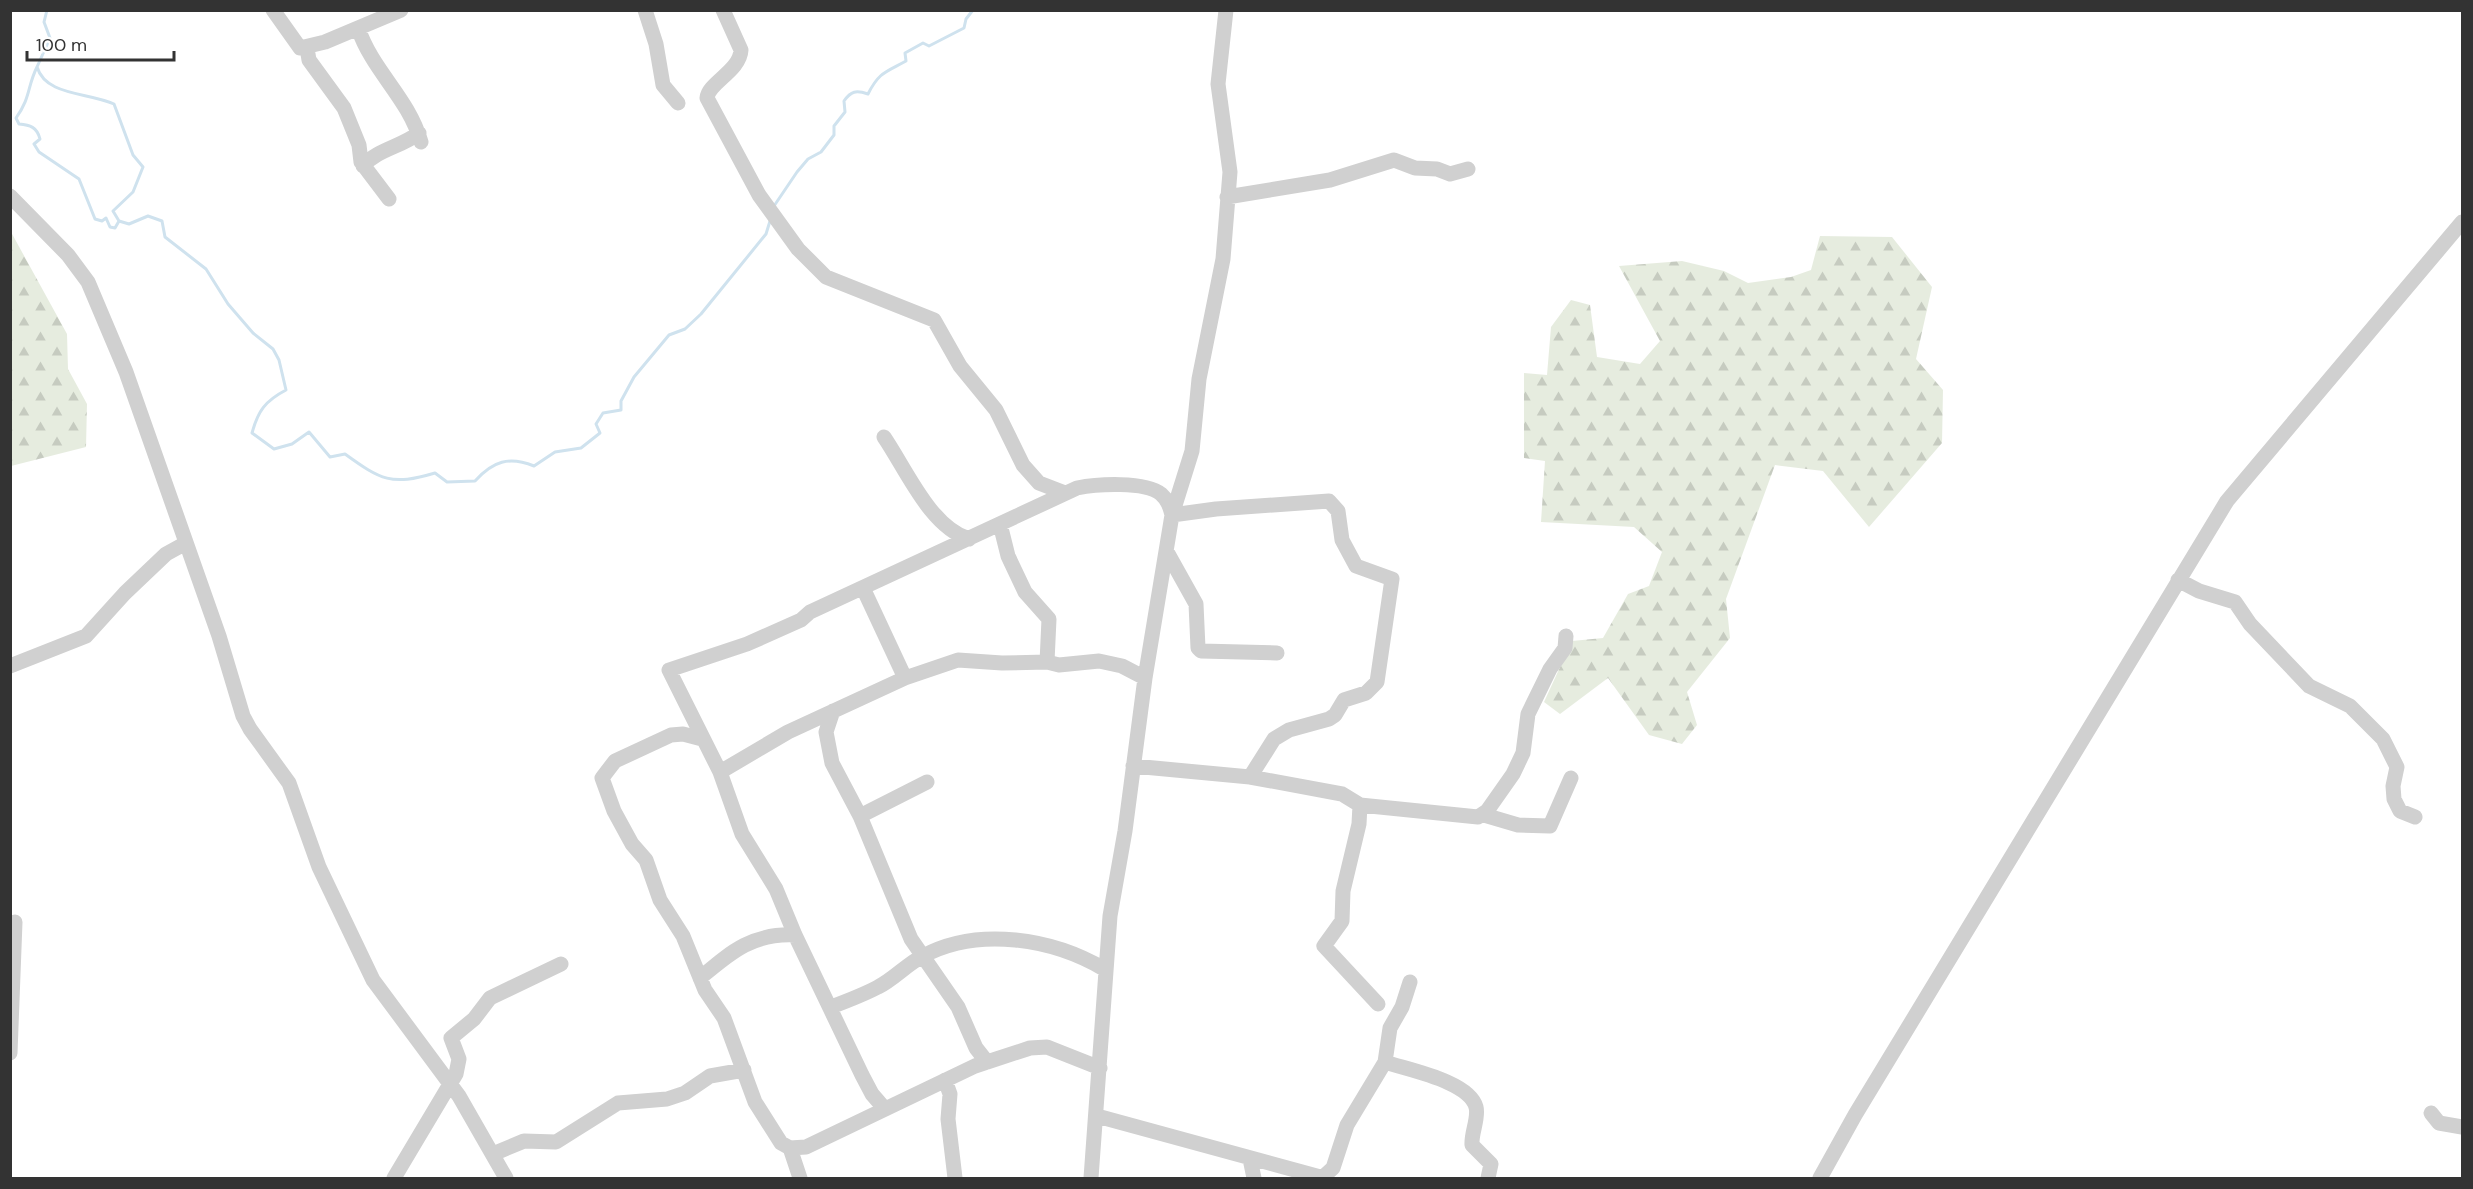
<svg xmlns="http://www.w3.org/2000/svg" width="2473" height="1189" font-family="'DM Sans',sans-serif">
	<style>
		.forest { fill: url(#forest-firs) }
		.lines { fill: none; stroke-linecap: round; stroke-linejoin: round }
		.stream { stroke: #cfe2ee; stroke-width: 3 }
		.minor { stroke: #d0d0d0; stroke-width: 15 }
	</style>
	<defs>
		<pattern id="forest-firs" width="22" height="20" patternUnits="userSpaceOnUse" patternTransform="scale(1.5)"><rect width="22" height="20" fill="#e6ecdf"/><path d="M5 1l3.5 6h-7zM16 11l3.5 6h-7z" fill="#c6cbc0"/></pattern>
	</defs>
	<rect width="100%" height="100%" fill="#fff"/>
	<path class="forest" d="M 11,232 L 67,334 L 68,369 L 87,404 L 86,447 L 11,466 Z
		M 1820,236 L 1892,237 L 1932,287 L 1916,359 L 1943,390 L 1942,443 L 1869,527 L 1823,471 L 1775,465 L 1726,599 L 1730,638 L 1687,692 L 1697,725 L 1682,744 L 1649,735 L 1608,678 L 1560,714 L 1544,702 L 1572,641 L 1603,638 L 1628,594 L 1649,586 L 1662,552 L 1634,527 L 1541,522 L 1545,461 L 1524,458 L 1524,373 L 1547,375 L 1551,327 L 1571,300 L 1590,305 L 1597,357 L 1640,364 L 1660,341 L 1619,266 L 1682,261 L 1724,271 L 1748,283 L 1791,277 L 1811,270 Z"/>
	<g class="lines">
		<path class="stream" d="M 47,10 L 44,22 L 50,38 L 37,67 C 46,96 87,92 114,104 L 133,155 L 143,167 L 133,192 L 113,211 L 119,221 L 129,224 L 148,216 L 162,221 L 165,237 L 206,269 L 228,304 L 253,333 L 273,349 L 279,360 L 286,390 C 265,401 258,411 252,433 L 274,449 L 292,444 L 309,432 L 330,457 L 345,454 C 381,480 391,486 435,473 L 447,482 L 475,481 C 493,461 509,456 534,466 L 555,452 L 581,448 L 600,433 L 596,424 L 603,413 L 621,410 L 621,401 L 634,377 L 669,335 L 685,329 L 701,314 L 766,234 L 770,221
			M 37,67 C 27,87 31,97 16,118 L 19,124 C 30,125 37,127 40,139 L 34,144 L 39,152 L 79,179 L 95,219 L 102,221 L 106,218 L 110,227 L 115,228 L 119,221
			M 774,206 L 797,172 L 808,159 L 821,152 L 834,135 L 834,126 L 845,112 L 844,101 C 851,91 856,90 868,94 C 879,72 886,72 906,61 L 905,53 L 923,43 L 929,46 L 964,28 L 966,19 L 973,10"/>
		<path class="minor" d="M 273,10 L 300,48 L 325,42 L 401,10
			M 645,10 L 656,44 L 663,85 L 678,103
			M 723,10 L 741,50 C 740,71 708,83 707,98 L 759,195 L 798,249 L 826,277 L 934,320 L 960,366 L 996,410 L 1023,465 L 1039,483 L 1065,493
			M 358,28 C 373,72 408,97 421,142
			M 307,48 L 309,60 L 344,108 L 359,145 L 361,162 L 389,199
			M 363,166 C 378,149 401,147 419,133
			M 10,196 L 68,255 L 88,282 L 126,372 L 219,636 L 243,716 L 250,729 L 289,783 L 319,867 L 373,980 L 459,1096 L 506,1178
			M 1227,197 L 1330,180 L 1394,160 L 1415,168 L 1437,169 L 1450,174 L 1468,169
			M 884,437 C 906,469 930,527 969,539
			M 1000,524 L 1008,556 L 1025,592 L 1049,619 L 1047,662
			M 1167,552 L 1196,604 L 1198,648 L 1201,651 L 1277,653
			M 2178,580 L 2199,591 L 2235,602 L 2250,624 L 2309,686 L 2350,706 L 2383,739 L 2397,767 L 2393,786 L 2394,799 L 2400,811 L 2415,817
			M 863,588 L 905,678
			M 10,666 L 86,636 L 125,593 L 166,554 L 186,543
			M 833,711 L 826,732 L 832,763 L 860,816 L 911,939 L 958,1007 L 976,1048 L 987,1062
			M 702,739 L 683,734 L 671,735 L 615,761 L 602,778 L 614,811 L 632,844 L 646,860 L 660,900 L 683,936 L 705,990 L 724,1018 L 755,1102 L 781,1143 L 790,1148 L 806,1147 L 975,1066 L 1030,1048 L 1047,1047 L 1100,1068
			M 1133,766 L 1250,777 L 1342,794 L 1360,805 L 1478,817 L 1487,811 L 1513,774 L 1523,753 L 1528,714 L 1550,669 L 1565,648 L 1566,636
			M 720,772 L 788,732 L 905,678 L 958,660 L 1002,663 L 1047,662 L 1059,665 L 1099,661 L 1122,666 L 1145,678
			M 1360,805 L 1359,824 L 1343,891 L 1342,921 L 1324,946 L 1378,1004
			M 1484,815 L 1518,825 L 1550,826 L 1571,778
			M 860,816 L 927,782
			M 700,978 C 731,952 752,933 795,935
			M 831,1007 C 847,1001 863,995 878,987 C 894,979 907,964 923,956 C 979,926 1053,939 1104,969
			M 10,1053 L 15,922
			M 1385,1062 C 1408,1070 1469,1081 1476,1107 C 1479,1118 1471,1133 1472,1145 L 1491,1164 L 1488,1178
			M 945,1080 L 950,1094 L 948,1119 L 955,1178
			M 884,1108 L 872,1094 L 862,1075 L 795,935 L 776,889 L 742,834 L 720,772 L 669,670 L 747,644 L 801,620 L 810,612 L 1077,488 C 1097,484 1145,481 1161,494 C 1168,500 1170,507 1172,515 L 1216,509 L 1329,501 L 1338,511 L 1342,540 L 1356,566 L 1392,579 L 1377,682 L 1366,693 L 1344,700 L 1335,715 L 1329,719 L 1289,730 L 1274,739 L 1250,777
			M 2431,1113 L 2439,1123 L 2462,1127
			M 1097,1116 L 1324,1178
			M 790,1148 L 800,1178
			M 493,1154 L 524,1141 L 556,1142 L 618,1103 L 667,1099 L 685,1093 L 710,1076 L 744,1070
			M 1250,1159 L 1254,1178
			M 394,1178 L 456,1074 L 459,1059 L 451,1038 L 474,1019 L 490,998 L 561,964
			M 1091,1178 L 1110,916 L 1125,831 L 1145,678 L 1172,515 L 1192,451 L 1199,379 L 1223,259 L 1230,172 L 1218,84 L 1226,10
			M 1322,1178 L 1333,1168 L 1347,1125 L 1385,1062 L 1390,1028 L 1402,1007 L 1410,982
			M 1820,1178 L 1855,1115 L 2227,501 L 2462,222"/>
	</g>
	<rect width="2473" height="1189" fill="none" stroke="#333333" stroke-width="24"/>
	<path d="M27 51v9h147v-9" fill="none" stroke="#333333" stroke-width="3"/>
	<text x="36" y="51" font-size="18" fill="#333333" stroke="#ffffff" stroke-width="4.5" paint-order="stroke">100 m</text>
</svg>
